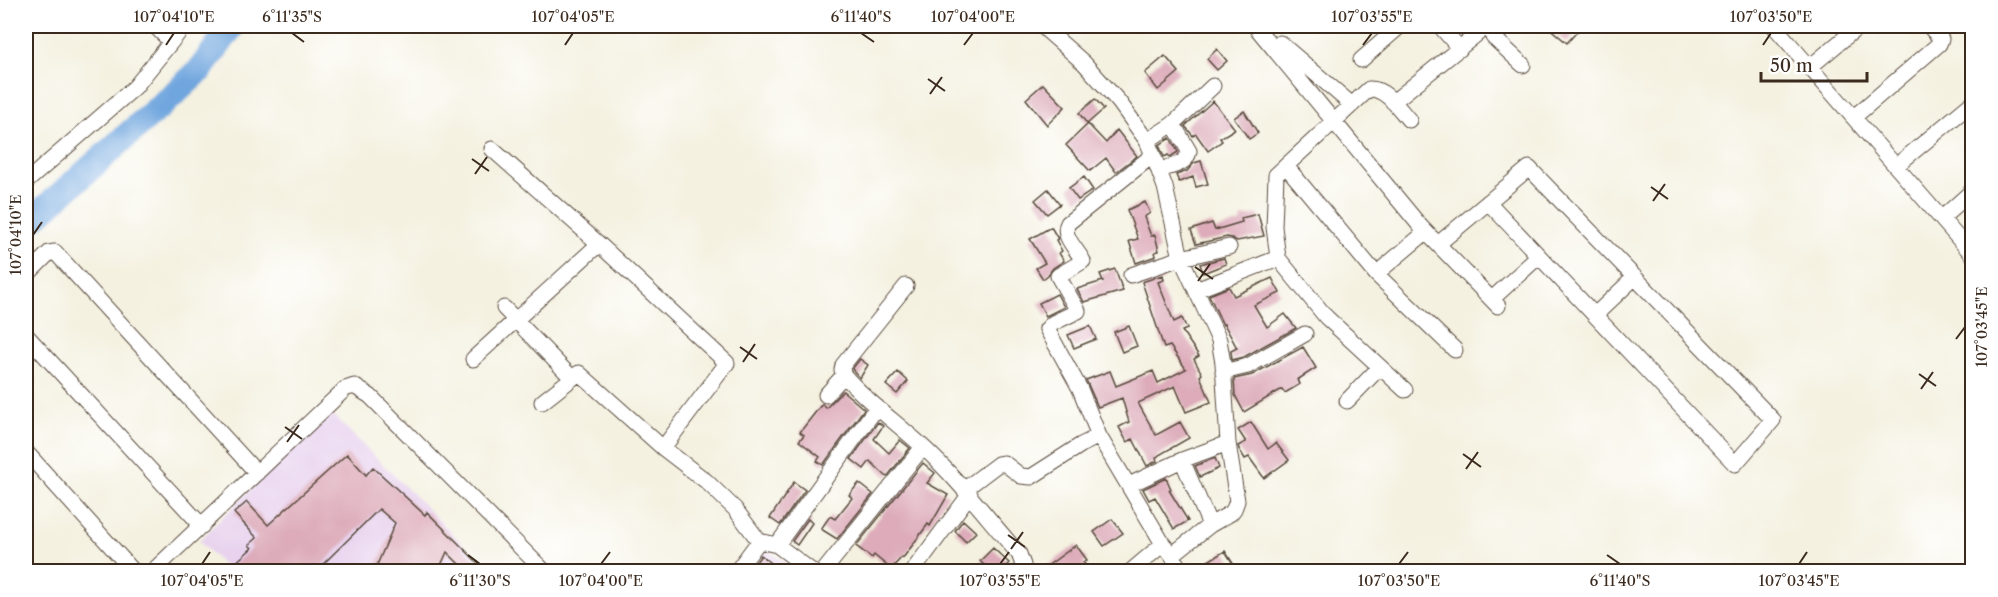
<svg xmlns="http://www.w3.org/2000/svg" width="1998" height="597" font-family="'Libre Caslon Text',serif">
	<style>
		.built { fill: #e8d2ee }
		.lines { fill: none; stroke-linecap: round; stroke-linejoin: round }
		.river { stroke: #70a6de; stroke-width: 26 }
		.building { fill: #ddabba }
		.street-casing { stroke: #57483b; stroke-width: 17 }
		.street { stroke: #fff; stroke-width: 15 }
		.ticks { fill: none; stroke: #3b2a1e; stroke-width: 2 }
		.neatline { fill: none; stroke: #3b2a1e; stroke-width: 2 }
		.ticks-label { font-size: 15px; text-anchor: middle; fill: #3b2a1e }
	</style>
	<rect width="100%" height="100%" fill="#fff"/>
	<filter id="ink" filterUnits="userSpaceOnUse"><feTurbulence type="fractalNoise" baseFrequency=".0167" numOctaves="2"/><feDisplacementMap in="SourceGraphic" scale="12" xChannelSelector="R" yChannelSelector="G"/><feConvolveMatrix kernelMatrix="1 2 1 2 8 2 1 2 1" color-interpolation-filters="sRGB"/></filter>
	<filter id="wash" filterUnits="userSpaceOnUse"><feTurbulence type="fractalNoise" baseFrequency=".008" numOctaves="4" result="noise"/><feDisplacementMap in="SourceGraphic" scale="24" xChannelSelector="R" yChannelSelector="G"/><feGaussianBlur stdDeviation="1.35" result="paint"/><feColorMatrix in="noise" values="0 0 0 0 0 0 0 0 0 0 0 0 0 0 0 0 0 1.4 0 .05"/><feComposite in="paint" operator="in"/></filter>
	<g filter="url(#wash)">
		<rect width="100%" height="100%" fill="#f4f1e0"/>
		<path class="built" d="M 329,411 L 490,571 L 229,571 L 199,541 Z
			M 761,546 L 797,571 L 743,572 Z"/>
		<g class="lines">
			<path class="river" d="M 26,225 L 175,93 L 200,70 L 232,26"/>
		</g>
		<g id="blocks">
			<path class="building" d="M 1547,26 L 1582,26 L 1567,43 Z
				M 1217,49 L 1227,61 L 1217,70 L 1207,59 Z
				M 1165,56 L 1179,72 L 1158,90 L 1145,73 Z
				M 1043,84 L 1065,107 L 1047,125 L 1026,99 Z
				M 1095,99 L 1104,109 L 1087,124 L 1079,113 Z
				M 1213,101 L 1235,129 L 1220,138 L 1222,141 L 1208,151 L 1196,134 L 1193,136 L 1185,126 Z
				M 1244,111 L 1258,133 L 1249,139 L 1234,118 Z
				M 1088,124 L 1106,143 L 1117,130 L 1137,156 L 1116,172 L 1106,158 L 1090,171 L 1066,145 Z
				M 1170,138 L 1178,152 L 1170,157 L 1168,155 L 1164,157 L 1159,145 Z
				M 1201,161 L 1208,184 L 1196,187 L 1193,177 L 1179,182 L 1176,175 L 1187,171 L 1194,163 Z
				M 1084,177 L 1093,190 L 1078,200 L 1069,188 Z
				M 1048,189 L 1060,204 L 1047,214 L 1035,200 Z
				M 1145,202 L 1150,213 L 1144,217 L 1151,236 L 1155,235 L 1159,251 L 1155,252 L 1156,256 L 1136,263 L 1129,241 L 1138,239 L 1127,210 Z
				M 1258,214 L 1264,236 L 1237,241 L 1232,238 L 1227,237 L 1196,244 L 1191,230 L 1212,223 L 1215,230 L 1242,222 L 1241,218 Z
				M 1051,227 L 1058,239 L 1056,240 L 1062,251 L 1059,253 L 1064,261 L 1053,268 L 1048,275 L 1043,279 L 1036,268 L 1045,263 L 1030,239 Z
				M 1224,258 L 1226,264 L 1203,273 L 1200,264 Z
				M 1115,269 L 1123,291 L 1084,302 L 1077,289 L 1103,281 L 1100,274 Z
				M 1163,275 L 1164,280 L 1158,282 L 1174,322 L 1182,318 L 1187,329 L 1182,331 L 1199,356 L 1194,359 L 1202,374 L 1200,376 L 1211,402 L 1186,412 L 1175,386 L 1138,403 L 1156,435 L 1180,422 L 1189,438 L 1159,455 L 1156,458 L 1157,461 L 1147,466 L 1133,439 L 1127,442 L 1119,427 L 1129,422 L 1122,398 L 1098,407 L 1086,380 L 1110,371 L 1116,386 L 1153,371 L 1158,383 L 1186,369 L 1170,346 L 1164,348 L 1142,282 Z
				M 1272,278 L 1280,293 L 1254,305 L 1267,327 L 1285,314 L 1296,328 L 1244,357 L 1232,360 L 1231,351 L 1237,348 L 1224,324 L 1223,325 L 1209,295 L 1229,287 L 1234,296 Z
				M 1057,294 L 1064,307 L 1046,316 L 1039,303 Z
				M 1090,326 L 1096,339 L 1074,348 L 1068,335 Z
				M 1129,326 L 1137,346 L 1122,352 L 1114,332 Z
				M 1303,347 L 1316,368 L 1297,380 L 1300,384 L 1285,393 L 1282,389 L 1244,412 L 1235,395 L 1234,379 L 1252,375 Z
				M 860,359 L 868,365 L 860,378 L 852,369 Z
				M 898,372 L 908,381 L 897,394 L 886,385 Z
				M 843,391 L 864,409 L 823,465 L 817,461 L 820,457 L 799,441 L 804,435 L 800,432 L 822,404 L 826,408 Z
				M 878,422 L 883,426 L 874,439 L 889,453 L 900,440 L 910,448 L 887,477 L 870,461 L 864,469 L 851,459 Z
				M 1251,422 L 1268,449 L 1276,443 L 1289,460 L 1264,478 L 1249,457 L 1245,459 L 1239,449 L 1238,446 L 1246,442 L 1238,430 Z
				M 347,454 L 366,475 L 373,467 L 425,515 L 427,512 L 487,572 L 467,572 L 447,552 L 438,572 L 374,572 L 395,523 L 379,509 L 315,572 L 239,572 L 233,565 L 252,548 L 249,545 L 257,538 L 234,513 L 247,502 L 268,525 Z
				M 1215,458 L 1219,468 L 1200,477 L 1195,466 Z
				M 923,463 L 935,473 L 927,483 L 948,495 L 930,526 L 928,524 L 903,558 L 902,557 L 891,569 L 874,555 L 872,558 L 856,546 Z
				M 1166,478 L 1171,489 L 1169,490 L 1188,521 L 1174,529 L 1155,497 L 1149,500 L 1143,489 Z
				M 794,482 L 805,490 L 780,525 L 770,518 Z
				M 859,483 L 873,494 L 837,539 L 821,529 L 830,516 L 835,519 L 852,498 L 849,495 Z
				M 808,519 L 812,523 L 797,545 L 792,541 Z
				M 1112,519 L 1123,533 L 1104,546 L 1094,532 Z
				M 963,520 L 976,532 L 966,542 L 955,531 Z
				M 1076,545 L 1087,560 L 1083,562 L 1091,572 L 1039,572 Z
				M 993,548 L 1009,563 L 1000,572 L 991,572 L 980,561 Z
				M 1225,551 L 1234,565 L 1224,572 L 1214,572 L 1208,561 Z
				M 761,555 L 783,572 L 749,572 Z"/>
		</g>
	</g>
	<g filter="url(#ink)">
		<use href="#blocks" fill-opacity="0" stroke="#57483b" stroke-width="1.5"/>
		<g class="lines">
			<g class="street-casing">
				<path id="street" d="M 155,26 L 171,42
					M 1042,26 L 1084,63 L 1119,102 L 1147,141 L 1153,155 L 1165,187 L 1181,258 L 1219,340 L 1223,363 L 1228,443 L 1237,501 L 1234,509 L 1231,513 L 1210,525 L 1172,555 L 1181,572
					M 1255,26 L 1421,227 L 1498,306
					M 1440,26 L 1460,49
					M 1495,26 L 1501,30 L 1493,37 L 1523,65
					M 1774,26 L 1972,254
					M 1280,43 L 1352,105
					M 1361,60 L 1400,26
					M 1810,67 L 1859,26
					M 1393,102 L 1487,26
					M 1854,117 L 1939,44 L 1941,39 L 1929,26
					M 1147,141 L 1173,124 L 1213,86
					M 492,149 L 599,244 L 727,363 L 663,448
					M 1286,166 L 1376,274 L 1455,350
					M 1896,166 L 1972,103
					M 1159,170 C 1171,166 1187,165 1189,151 L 1173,124
					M 26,182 L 135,87 L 184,26
					M 1942,218 L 1972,191
					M 1438,244 L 1529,168 L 1773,420 L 1735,464 L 1488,202
					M 1278,258 L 1326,317 L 1405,390
					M 1376,274 L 1426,232
					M 1131,275 L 1181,258 L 1229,247
					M 26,276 L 49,253 L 55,252 L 257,473
					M 906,286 L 843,365 L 842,370 L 844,375 C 867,402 897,423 923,447 C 959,480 987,518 1019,554 L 1023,565 L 1019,572
					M 1196,290 L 1278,258 L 1274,227 L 1276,175 L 1369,89 C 1386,88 1399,109 1409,120
					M 1492,299 L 1539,256
					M 504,308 L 572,378
					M 1595,315 L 1635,277
					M 26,335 L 202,526
					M 473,359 L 599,244
					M 1223,372 L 1248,366 L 1305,334
					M 826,395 L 844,375
					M 1347,401 L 1380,367
					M 542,402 L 579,373 L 663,448 L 706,481 L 735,509 L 759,541 L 777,545 L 813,572
					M 1099,436 L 1080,389 L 1047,329 L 1053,323 L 1078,311 L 1058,276 L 1083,261 C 1077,249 1061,236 1068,223 L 1153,155
					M 26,452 L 134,572
					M 1182,460 L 1228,443
					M 1129,485 L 1182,460 L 1210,525
					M 965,489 L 998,464 L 1004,463 L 1021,476 L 1031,477 L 1081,445 L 1099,436 L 1163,544 L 1172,555
					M 777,545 L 877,407
					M 152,572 L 345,389 L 354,386 L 370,396 L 545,572
					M 736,572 L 759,541
					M 823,572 L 923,447
					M 912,572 L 970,494
					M 1130,572 L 1163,544"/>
			</g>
			<use href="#street" class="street"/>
		</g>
	</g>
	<path class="ticks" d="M 292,33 L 304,42M 861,33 L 874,42M 166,45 L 174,33M 565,45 L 573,33M 964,45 L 973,33M 1363,45 L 1372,33M 1763,45 L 1771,33M 928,79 L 945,91M 930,94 L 942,77M 472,159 L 489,171M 475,174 L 487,157M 1651,187 L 1668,199M 1653,201 L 1665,184M 33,235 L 42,222M 1195,267 L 1213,279M 1198,281 L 1210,264M 1956,339 L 1965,327M 740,347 L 757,359M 743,362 L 755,344M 1919,374 L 1936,386M 1921,389 L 1933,372M 285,427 L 302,439M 287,442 L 299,425M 1463,454 L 1481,467M 1466,469 L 1478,452M 1008,535 L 1025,547M 1011,549 L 1023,532M 468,555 L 480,564M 1607,555 L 1620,564M 202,564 L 210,552M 601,564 L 610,552M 1000,564 L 1009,552M 1399,564 L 1408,552M 1799,564 L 1807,552"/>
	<rect width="1998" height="597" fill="none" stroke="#fff" stroke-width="66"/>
	<path d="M1761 72v9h106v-9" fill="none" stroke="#3b2a1e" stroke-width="3"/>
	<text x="1770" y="72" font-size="18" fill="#3b2a1e" stroke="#ffffff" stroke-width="4.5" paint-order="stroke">50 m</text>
	<rect x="33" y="33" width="1932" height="531" class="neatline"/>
	<g class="ticks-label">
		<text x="174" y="22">107°04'10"E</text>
		<text x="292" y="22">6°11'35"S</text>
		<text x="573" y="22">107°04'05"E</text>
		<text x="861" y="22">6°11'40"S</text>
		<text x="973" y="22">107°04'00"E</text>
		<text x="1372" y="22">107°03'55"E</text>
		<text x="1771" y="22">107°03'50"E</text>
		<text transform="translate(16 235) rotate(-90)" y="5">107°04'10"E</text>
		<text transform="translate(1982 327) rotate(-90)" y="5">107°03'45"E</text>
		<text x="202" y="586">107°04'05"E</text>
		<text x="480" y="586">6°11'30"S</text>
		<text x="601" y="586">107°04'00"E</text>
		<text x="1000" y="586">107°03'55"E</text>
		<text x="1399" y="586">107°03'50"E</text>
		<text x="1620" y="586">6°11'40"S</text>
		<text x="1799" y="586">107°03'45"E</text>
	</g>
</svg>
